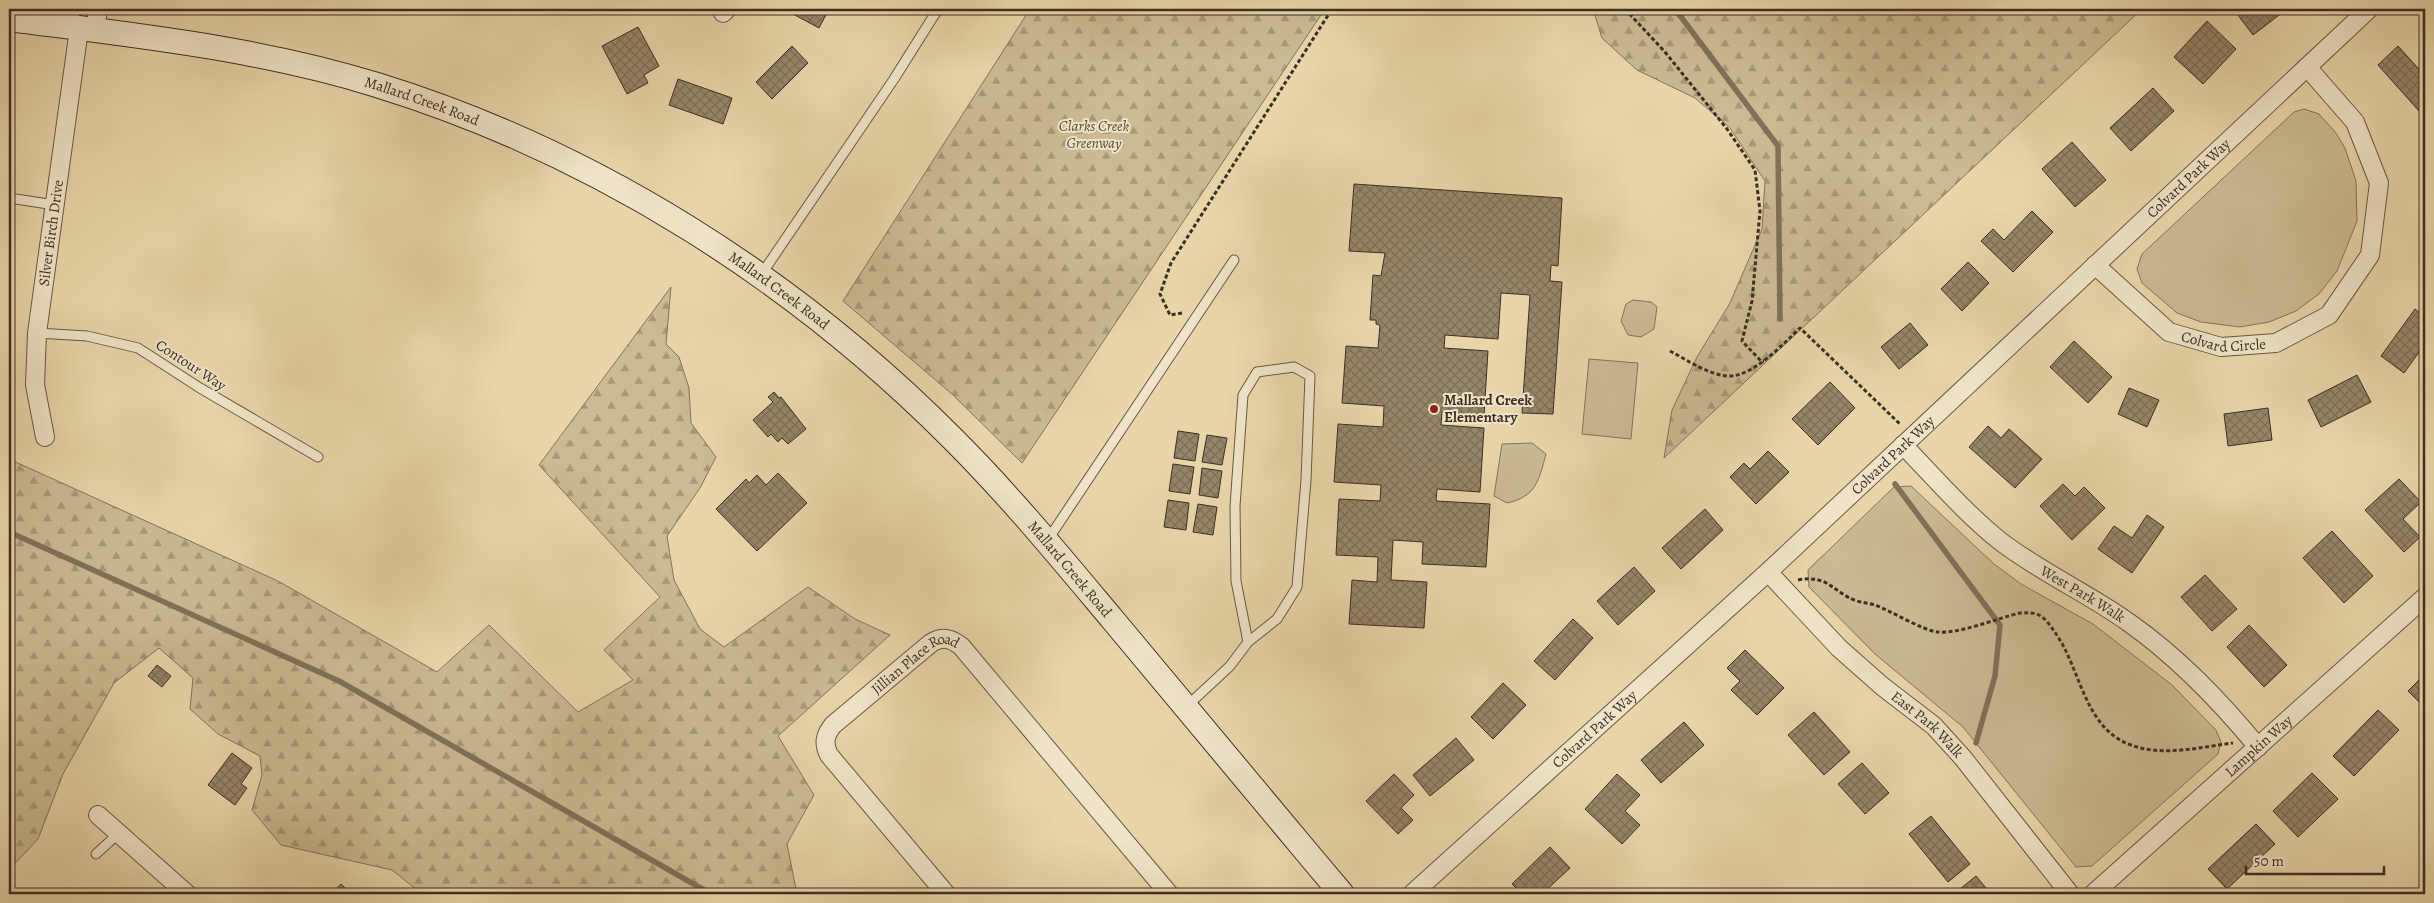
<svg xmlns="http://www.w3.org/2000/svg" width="2434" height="903" font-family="Alegreya,serif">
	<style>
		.green { fill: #cbba93; stroke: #84745b }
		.forest { fill: url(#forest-firs); stroke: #84745b }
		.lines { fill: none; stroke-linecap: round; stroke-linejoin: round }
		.stream { stroke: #817158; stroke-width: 5.5 }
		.building { fill: url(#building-cross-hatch); stroke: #3d2f23 }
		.service-casing { stroke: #685945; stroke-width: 11 }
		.minor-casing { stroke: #685945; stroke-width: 20 }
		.secondary-casing { stroke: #3d2f23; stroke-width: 26 }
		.path { stroke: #3d2f23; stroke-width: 3; stroke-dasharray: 4 2.5; stroke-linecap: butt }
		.service { stroke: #f0e4c8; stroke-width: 9 }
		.minor { stroke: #f0e4c8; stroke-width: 18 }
		.secondary { stroke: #f0e4c8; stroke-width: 24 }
		.poi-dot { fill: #8f2418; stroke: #f0e4c8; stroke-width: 2 }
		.labels { text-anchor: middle; stroke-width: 4; stroke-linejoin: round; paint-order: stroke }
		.street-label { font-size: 15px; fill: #3d2f23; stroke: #f0e4c8 }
		.park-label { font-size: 15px; font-style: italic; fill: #594b39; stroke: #f0e4c8 }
		.poi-label { font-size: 15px; font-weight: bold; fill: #3d2f23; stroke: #f0e4c8; text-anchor: start }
	</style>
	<defs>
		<pattern id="forest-firs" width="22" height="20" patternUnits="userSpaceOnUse" patternTransform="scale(1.25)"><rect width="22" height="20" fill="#cbba93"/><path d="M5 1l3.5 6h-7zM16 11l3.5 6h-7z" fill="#a69878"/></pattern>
		<pattern id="building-cross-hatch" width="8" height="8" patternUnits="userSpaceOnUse" patternTransform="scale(1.25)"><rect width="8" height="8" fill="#968669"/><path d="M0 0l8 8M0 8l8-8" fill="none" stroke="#7c6e56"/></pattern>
	</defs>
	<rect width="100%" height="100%" fill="#e8d6aa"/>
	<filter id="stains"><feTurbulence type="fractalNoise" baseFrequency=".004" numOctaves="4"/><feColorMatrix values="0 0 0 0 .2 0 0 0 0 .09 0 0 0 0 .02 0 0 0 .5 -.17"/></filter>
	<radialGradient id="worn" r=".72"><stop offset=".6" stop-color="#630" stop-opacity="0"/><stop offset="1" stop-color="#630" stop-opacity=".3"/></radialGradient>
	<path class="green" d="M 2304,109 L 2319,114 L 2336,133 L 2345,148 L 2356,181 L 2357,221 L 2337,271 L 2319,294 L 2296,311 L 2269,322 L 2240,327 L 2201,322 L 2177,313 L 2142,283 L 2137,269 L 2142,254 L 2294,112 Z
		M 1633,300 L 1651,302 L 1657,307 L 1654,329 L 1641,337 L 1628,335 L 1621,321 L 1626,304 Z
		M 1589,359 L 1638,363 L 1631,439 L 1582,434 Z
		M 1532,443 L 1546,454 C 1539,480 1536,497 1507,503 L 1494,496 L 1502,444 Z
		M 1911,486 L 1994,564 L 2021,584 L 2093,624 L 2172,685 L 2216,730 L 2221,742 L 2218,754 L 2092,866 L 2076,867 L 1963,727 L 1875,654 L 1809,587 L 1808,570 L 1894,487 Z"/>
	<path class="forest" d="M 1030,9 L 1325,9 L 1022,463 L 953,395 L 843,301 Z
		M 1593,9 L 2142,9 L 1664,458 L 1672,410 L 1697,357 L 1730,303 L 1762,229 L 1765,181 L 1730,128 L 1695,98 L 1637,70 L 1602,38 Z
		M 671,287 L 666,344 L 679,357 L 689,388 L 691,423 L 716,457 L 700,488 L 667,536 L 674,580 L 700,629 L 724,647 L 808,587 L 855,619 L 890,635 L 778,736 L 814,795 L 787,844 L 796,889 L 802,894 L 422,894 L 392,870 L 281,845 L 252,810 L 262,775 L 260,756 L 218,734 L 190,709 L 193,678 L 159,648 L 114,683 L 63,774 L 38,839 L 9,870 L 9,459 L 278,581 L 437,672 L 489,625 L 578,712 L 633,680 L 604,650 L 660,597 L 539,465 Z"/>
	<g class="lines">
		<path class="stream" d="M 1675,9 L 1778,146 L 1780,319
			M 1895,484 L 2000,625 L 1995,676 L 1976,743
			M 9,532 L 339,681 L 711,894"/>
	</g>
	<path class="building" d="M 796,9 L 829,9 L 819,28 L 793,14 Z
		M 2236,9 L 2287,9 L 2253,35 L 2234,10 Z
		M 2207,21 L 2236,49 L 2203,84 L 2174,57 Z
		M 638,27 L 659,66 L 644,75 L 648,83 L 627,94 L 602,46 Z
		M 792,46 L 808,63 L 772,99 L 756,82 Z
		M 2398,46 L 2425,76 L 2425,105 L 2419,111 L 2378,65 Z
		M 678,79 L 732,98 L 723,124 L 669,105 Z
		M 2153,88 L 2174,111 L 2131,151 L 2110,128 Z
		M 2072,142 L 2106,180 L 2075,207 L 2042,169 Z
		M 1354,184 L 1562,198 L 1558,266 L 1551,265 L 1550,281 L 1562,282 L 1553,414 L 1522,413 L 1530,295 L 1501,293 L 1498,339 L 1445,335 L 1444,348 L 1488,351 L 1484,415 L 1442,412 L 1441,425 L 1484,428 L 1480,492 L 1437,489 L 1436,501 L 1490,504 L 1486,567 L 1422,564 L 1423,542 L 1393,540 L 1391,580 L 1427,582 L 1424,628 L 1349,624 L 1352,580 L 1377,582 L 1378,557 L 1336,555 L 1339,499 L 1380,501 L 1381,485 L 1334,482 L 1338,424 L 1383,427 L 1384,406 L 1342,403 L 1346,346 L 1378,348 L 1380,325 L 1376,324 L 1376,320 L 1370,320 L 1373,275 L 1381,276 L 1385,253 L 1349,251 Z
		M 2032,211 L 2053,232 L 2013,272 L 1981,241 L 1993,229 L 2004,240 Z
		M 1968,262 L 1989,283 L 1962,311 L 1941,289 Z
		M 2415,309 L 2425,317 L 2425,344 L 2404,373 L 2381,356 Z
		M 1910,323 L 1928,345 L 1899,369 L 1881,347 Z
		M 2074,341 L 2112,377 L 2088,403 L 2050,367 Z
		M 2357,375 L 2371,402 L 2321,427 L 2308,400 Z
		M 1830,382 L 1855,408 L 1818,445 L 1792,419 Z
		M 2129,388 L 2159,400 L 2147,427 L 2118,414 Z
		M 774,392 L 779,398 L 781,397 L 806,429 L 788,444 L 782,438 L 778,442 L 771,434 L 768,437 L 753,420 L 773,402 L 768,397 Z
		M 2268,408 L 2272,440 L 2228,446 L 2224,414 Z
		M 1988,426 L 2001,438 L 2009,429 L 2042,459 L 2015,488 L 1969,447 Z
		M 1178,431 L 1199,434 L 1195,461 L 1174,458 Z
		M 1207,435 L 1227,438 L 1222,465 L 1202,462 Z
		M 1768,451 L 1789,472 L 1756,504 L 1730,477 L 1744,463 L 1750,469 Z
		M 1173,464 L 1194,467 L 1190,494 L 1169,491 Z
		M 1202,468 L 1222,471 L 1218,498 L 1199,495 Z
		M 778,473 L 807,503 L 757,551 L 716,509 L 746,479 L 749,483 L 757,475 L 766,485 Z
		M 2399,479 L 2421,502 L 2403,519 L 2420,537 L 2404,552 L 2365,510 Z
		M 2063,484 L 2075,496 L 2084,487 L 2105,508 L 2072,540 L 2040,506 Z
		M 1168,500 L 1189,503 L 1186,530 L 1164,527 Z
		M 1198,504 L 1217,507 L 1213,535 L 1193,532 Z
		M 1705,509 L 1723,530 L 1681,569 L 1662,548 Z
		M 2147,515 L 2164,527 L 2132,573 L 2098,549 L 2114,526 L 2132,538 Z
		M 2332,531 L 2373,576 L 2344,603 L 2303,558 Z
		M 1634,567 L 1655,591 L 1618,625 L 1597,601 Z
		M 2205,575 L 2237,609 L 2212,631 L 2181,597 Z
		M 1573,619 L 1593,638 L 1555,680 L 1534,661 Z
		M 2249,625 L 2287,665 L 2264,687 L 2227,647 Z
		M 1745,650 L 1784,688 L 1757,715 L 1731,690 L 1740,681 L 1727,668 Z
		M 157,665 L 171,676 L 162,687 L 148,676 Z
		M 2425,674 L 2425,708 L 2408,691 Z
		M 1503,683 L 1526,705 L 1493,739 L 1471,717 Z
		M 2378,710 L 2399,730 L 2354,776 L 2333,756 Z
		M 1814,712 L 1850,752 L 1824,775 L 1788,735 Z
		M 1684,722 L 1704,745 L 1661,783 L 1641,760 Z
		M 1456,738 L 1474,760 L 1430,796 L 1413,775 Z
		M 232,753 L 252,768 L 241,784 L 247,788 L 235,805 L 208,785 Z
		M 1862,763 L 1889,793 L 1865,814 L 1838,784 Z
		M 2312,773 L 2338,799 L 2298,837 L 2273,811 Z
		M 1394,774 L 1414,795 L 1401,808 L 1413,820 L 1398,834 L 1366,801 Z
		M 1617,774 L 1640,795 L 1625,811 L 1640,825 L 1622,844 L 1585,809 Z
		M 1931,816 L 1970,864 L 1948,882 L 1909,834 Z
		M 2256,824 L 2275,844 L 2227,889 L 2208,869 Z
		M 1550,847 L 1570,868 L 1542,894 L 1522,894 L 1512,884 Z
		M 1976,876 L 1991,894 L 1954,894 Z
		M 341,884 L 351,894 L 331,894 Z"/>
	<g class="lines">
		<g class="service-casing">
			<path id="service" d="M 9,198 L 55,205
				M 761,275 L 894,79 L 938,9
				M 37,333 L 87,336 L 138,348 L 200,388 L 318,457
				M 1047,541 L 1234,260
				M 1186,707 L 1230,666 L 1248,642 L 1277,619 L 1297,587 L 1306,480 L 1310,376 L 1294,367 L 1257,372 L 1243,395 L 1235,506 L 1236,581 L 1248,642
				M 96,854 L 119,833"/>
		</g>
		<g class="minor-casing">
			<g id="minor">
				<path d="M 723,13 L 727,9"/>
				<path d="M 68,27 L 71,9"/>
				<path d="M 95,30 L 98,9"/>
				<path id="s1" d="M 2095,265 L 2169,332 L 2221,347 L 2276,343 L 2329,315 L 2370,255 L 2379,183 L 2355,122 L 2307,67"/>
				<path id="s2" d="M 45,437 L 35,385 L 37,333 L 79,29"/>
				<path id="s3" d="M 1903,445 C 1934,477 1965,513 2000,541 C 2040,572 2086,592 2128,622 C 2178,657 2219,700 2258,747"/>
				<path id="s4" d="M 1768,572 L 1839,648 L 1882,686 L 1934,726 L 1963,758 L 2070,894"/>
				<path d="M 98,815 L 187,894"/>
				<path id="s5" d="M 946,894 L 829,755 C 823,743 825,735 833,725 L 931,643 C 942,636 950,638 961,646 L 1169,894"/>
				<path id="s6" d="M 1412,894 L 1768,572 L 2369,9"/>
				<path id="s7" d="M 2093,894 L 2425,597"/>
			</g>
		</g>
		<g class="secondary-casing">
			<g id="secondary">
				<path id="s8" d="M 9,19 C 132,35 258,48 377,85 C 594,152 793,278 953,439 C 1010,496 1061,558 1113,620 C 1189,711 1265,803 1342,894"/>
			</g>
		</g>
		<path class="path" d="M 1625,9 L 1665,52 L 1727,129 L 1755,170 L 1760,211 L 1752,301 L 1742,341 L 1761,361 L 1764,361
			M 1182,313 L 1170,315 L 1160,294 L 1171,263 L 1332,9
			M 1670,351 C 1687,360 1707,374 1727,376 C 1752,378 1783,344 1800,328 L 1901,425
			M 1798,580 C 1829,574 1833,593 1857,601 C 1863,603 1869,603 1875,605 C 1891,611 1924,631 1938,632 C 1959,634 1998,618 2020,613 C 2027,613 2033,612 2039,615 C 2045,618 2050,625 2054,631 C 2081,667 2083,728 2131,745 C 2162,757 2201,747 2233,743"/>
		<use href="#service" class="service"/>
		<use href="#minor" class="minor"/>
		<use href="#secondary" class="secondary"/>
	</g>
	<circle class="poi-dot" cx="1434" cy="409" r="5"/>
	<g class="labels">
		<g class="street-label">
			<text dy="5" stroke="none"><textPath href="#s8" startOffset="422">Mallard Creek Road</textPath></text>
			<text dy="5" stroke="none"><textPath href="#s6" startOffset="1056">Colvard Park Way</textPath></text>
			<text dy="5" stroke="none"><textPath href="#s2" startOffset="206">Silver Birch Drive</textPath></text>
			<text dy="5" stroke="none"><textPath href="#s8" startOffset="828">Mallard Creek Road</textPath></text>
			<text dy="5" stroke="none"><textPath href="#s1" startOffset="156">Colvard Circle</textPath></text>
			<text transform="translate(191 365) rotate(33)" y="5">Contour Way</text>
			<text dy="5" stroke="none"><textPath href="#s6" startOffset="651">Colvard Park Way</textPath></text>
			<text dy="5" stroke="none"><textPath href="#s8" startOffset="1232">Mallard Creek Road</textPath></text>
			<text dy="5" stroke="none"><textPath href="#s3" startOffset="235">West Park Walk</textPath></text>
			<text dy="5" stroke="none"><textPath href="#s5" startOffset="319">Jillian Place Road</textPath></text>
			<text dy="5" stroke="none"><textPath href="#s4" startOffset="221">East Park Walk</textPath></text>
			<text dy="5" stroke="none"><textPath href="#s6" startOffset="246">Colvard Park Way</textPath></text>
			<text dy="5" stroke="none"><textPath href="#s7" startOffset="222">Lampkin Way</textPath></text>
		</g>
		<g class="park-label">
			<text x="1094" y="131">Clarks Creek<tspan x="1094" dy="17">Greenway</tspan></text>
		</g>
		<g class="poi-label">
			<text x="1444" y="405">Mallard Creek<tspan x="1444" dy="17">Elementary</tspan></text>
		</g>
	</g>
	<rect width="2434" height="903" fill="none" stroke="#e8d6aa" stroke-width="30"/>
	<rect x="10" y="10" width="2414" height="883" fill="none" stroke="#3d2f23" stroke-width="2.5"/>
	<rect x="15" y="15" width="2404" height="873" fill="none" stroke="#3d2f23"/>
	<path d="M2246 866v8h138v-8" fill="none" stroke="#3d2f23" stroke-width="2.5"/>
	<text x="2254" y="866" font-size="15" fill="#3d2f23" stroke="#f0e4c8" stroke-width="4" paint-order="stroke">50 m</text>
	<rect width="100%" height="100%" filter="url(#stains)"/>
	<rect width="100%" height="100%" fill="url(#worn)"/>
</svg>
